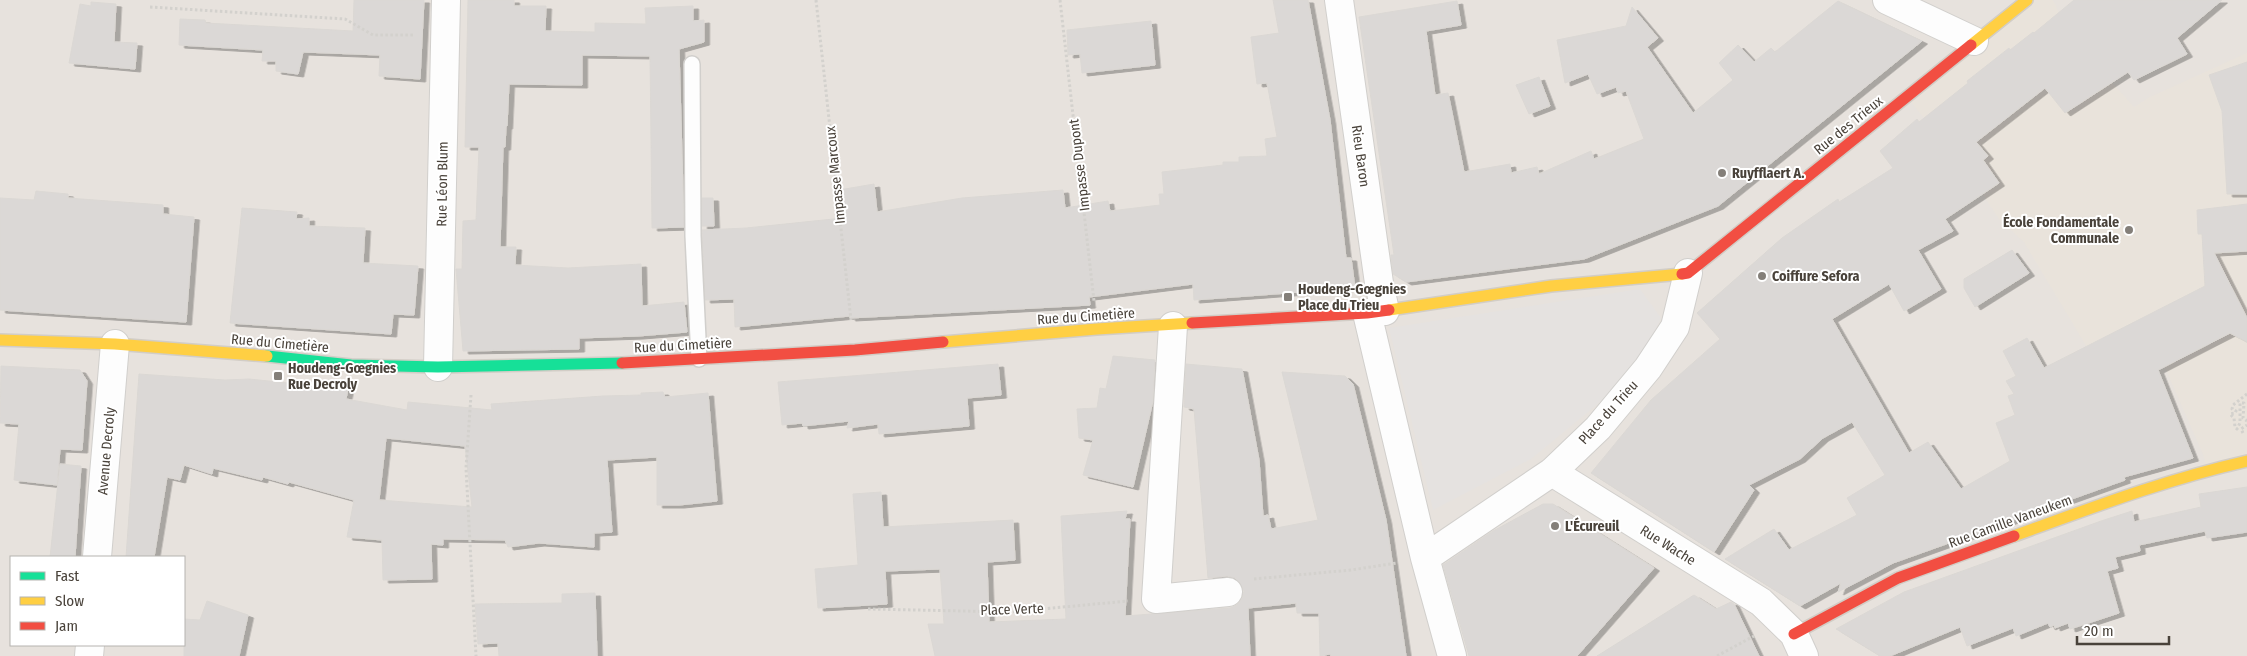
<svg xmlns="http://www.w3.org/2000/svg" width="2247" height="656" font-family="'Fira Sans Condensed',sans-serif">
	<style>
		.residential { fill: #e7e2dd; fill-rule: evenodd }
		.education { fill: #e9e3db }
		.parking { fill: #e5e2e0 }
		.building { fill: #dbd8d6; stroke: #dbd8d4; fill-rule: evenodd; filter: url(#shadow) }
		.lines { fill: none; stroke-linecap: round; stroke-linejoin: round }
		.lane-casing { stroke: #d1cfcc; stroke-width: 18 }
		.street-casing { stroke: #d1cfcc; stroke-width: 30 }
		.fast-casing { stroke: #d2cdc6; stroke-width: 14 }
		.slow-casing { stroke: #d2cdc6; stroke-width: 14 }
		.jam-casing { stroke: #d2cdc6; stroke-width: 14 }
		.path { stroke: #d3d1cd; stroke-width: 3; stroke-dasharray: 2.5 2.5; stroke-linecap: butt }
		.lane { stroke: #fdfdfd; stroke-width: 15 }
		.street { stroke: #fdfdfd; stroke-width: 28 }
		.fast { stroke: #16e098; stroke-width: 11 }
		.slow { stroke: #ffcf43; stroke-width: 11 }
		.jam { stroke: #f24e42; stroke-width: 11 }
		.poi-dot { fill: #847f79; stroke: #fff; stroke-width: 2 }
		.labels { text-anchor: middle; stroke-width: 4; stroke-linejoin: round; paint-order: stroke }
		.street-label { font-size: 14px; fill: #49423a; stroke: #fff }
		.poi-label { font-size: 14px; font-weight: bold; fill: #49423a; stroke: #fff; text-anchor: start }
	</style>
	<defs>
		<filter id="shadow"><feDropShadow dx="5.5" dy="3" stdDeviation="0" flood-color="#0004"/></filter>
	</defs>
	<rect width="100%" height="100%" fill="#f3f1ef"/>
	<path class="residential" d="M 0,0 L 2247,0 L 2247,656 L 0,656 ZM 11,557 L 184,557 L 184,645 L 11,645 Z"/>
	<path class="education" d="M 2027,0 L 2053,0 L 2059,13 L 2090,58 L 2134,107 L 2150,97 L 2247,53 L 2247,461 L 2207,470 L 2203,454 L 2164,365 L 2088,349 L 2024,242 L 1999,219 L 1969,173 L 1907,97 Z"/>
	<path class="parking" d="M 1640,289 L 1661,318 L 1648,347 L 1611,393 L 1531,459 L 1433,510 L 1389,328 Z"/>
	<path class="building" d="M 354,0 L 424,0 L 420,79 L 379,76 L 380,55 L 303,52 L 298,74 L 276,71 L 276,61 L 262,61 L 263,50 L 179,45 L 180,19 L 205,20 L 206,23 L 353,31 Z
		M 468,0 L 514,0 L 514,6 L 546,6 L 545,31 L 595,32 L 595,23 L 646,24 L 645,8 L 693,6 L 693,21 L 704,20 L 704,42 L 679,49 L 684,227 L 652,228 L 650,56 L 582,55 L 582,85 L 509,84 L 507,126 L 506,126 L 505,147 L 503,147 L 500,247 L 516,247 L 515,265 L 568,268 L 641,264 L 642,306 L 684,302 L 687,332 L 638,336 L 579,338 L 579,349 L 463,351 L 456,269 L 462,269 L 463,221 L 476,220 L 479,147 L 465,147 Z
		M 1273,0 L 1308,0 L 1330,120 L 1346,258 L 1351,258 L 1355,288 L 1194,300 L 1193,284 L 1089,297 L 1090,305 L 850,318 L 850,316 L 735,327 L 734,299 L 705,300 L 702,230 L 746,228 L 843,218 L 839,190 L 874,184 L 877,212 L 962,198 L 1063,190 L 1065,208 L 1108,201 L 1110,211 L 1160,205 L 1159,194 L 1164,194 L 1162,172 L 1223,165 L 1223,162 L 1239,162 L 1239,157 L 1267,156 L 1265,139 L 1277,137 L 1267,83 L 1257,84 L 1251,37 L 1279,33 Z
		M 2074,0 L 2222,0 L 2177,38 L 2187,54 L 2134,80 L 2128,72 L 2065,113 L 2045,88 L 1976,142 L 1988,156 L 1983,160 L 1999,183 L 1945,219 L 1953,231 L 1918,250 L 1941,289 L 1904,311 L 1889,284 L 1832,319 L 1909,453 L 1928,442 L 1961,489 L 2010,461 L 1996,423 L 2015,415 L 2008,396 L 2014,394 L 2006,381 L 2016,376 L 2003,351 L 2027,338 L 2044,368 L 2205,286 L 2202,234 L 2198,234 L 2197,210 L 2247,204 L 2247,251 L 2214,253 L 2247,318 L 2247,342 L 2230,333 L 2158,370 L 2193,458 L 2124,477 L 2125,480 L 1893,563 L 1838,592 L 1841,583 L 1800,606 L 1725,559 L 1774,529 L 1789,550 L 1857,515 L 1847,498 L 1885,475 L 1852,422 L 1823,438 L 1800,459 L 1749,485 L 1754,490 L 1714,552 L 1591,473 L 1651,400 L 1720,339 L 1697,313 L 1782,238 L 1838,199 L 1839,202 L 1893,168 L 1880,151 L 1917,119 L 1919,122 L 1968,83 L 1967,81 L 2009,48 L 2010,50 L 2033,32 L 2034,33 Z
		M 1457,1 L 1461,25 L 1426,31 L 1435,95 L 1448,93 L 1464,172 L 1510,164 L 1511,173 L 1537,167 L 1539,174 L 1591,151 L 1594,159 L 1644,139 L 1626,91 L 1618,93 L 1616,87 L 1597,94 L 1588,74 L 1565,83 L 1557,40 L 1626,26 L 1632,7 L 1658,38 L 1647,47 L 1693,113 L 1733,80 L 1719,63 L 1738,45 L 1754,62 L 1771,48 L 1775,52 L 1838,1 L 1922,41 L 1718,206 L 1584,259 L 1406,282 L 1393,274 L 1391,255 L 1394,255 L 1359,17 Z
		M 91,2 L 116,4 L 114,42 L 137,43 L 135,69 L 69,63 L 80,4 L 91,6 Z
		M 1151,21 L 1155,65 L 1082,73 L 1080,54 L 1068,55 L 1067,30 Z
		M 2247,62 L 2247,194 L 2227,194 L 2222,111 L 2209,75 Z
		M 1539,77 L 1550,106 L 1529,114 L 1516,85 Z
		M 36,191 L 68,194 L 68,198 L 163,205 L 163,214 L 194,217 L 186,322 L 0,310 L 0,198 L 34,200 Z
		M 702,198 L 713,198 L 714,226 L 702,226 Z
		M 242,208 L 297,212 L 296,219 L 309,218 L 309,226 L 365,228 L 363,263 L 418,266 L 414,315 L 393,314 L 391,334 L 230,323 Z
		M 2012,250 L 2029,273 L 1975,307 L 1964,288 L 1964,279 Z
		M 1113,356 L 1155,360 L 1153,401 L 1133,487 L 1083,475 L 1093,440 L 1079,438 L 1077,409 L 1097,408 L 1100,388 L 1106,389 Z
		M 998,364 L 1001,395 L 967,398 L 969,426 L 879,434 L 878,424 L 847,428 L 849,421 L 803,426 L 802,423 L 782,425 L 778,382 Z
		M 1186,364 L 1242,369 L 1259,460 L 1263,516 L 1268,515 L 1271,529 L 1318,520 L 1282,372 L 1345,376 L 1353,384 L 1386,520 L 1406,656 L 1331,656 L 1330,654 L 1320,656 L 1319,613 L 1297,613 L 1296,603 L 1248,608 L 1250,656 L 935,656 L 928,624 L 944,624 L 940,569 L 885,571 L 887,604 L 818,608 L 815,569 L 858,565 L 853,494 L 881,492 L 883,527 L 1013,520 L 1015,560 L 987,562 L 989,622 L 1066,619 L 1061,516 L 1127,511 L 1125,519 L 1130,519 L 1125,616 L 1230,608 L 1237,605 L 1242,599 L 1244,591 L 1240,583 L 1235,578 L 1227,576 L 1208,578 L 1194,409 L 1184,407 Z
		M 1,366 L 80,370 L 87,381 L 82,450 L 60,449 L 57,485 L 14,480 L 19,424 L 0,423 Z
		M 139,374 L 225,380 L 249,379 L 348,389 L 346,399 L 407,410 L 408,402 L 492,410 L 491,404 L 603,396 L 641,395 L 641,393 L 663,392 L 665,397 L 708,393 L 717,501 L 679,505 L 657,505 L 657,457 L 607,460 L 612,532 L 594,533 L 594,547 L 539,543 L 508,547 L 505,540 L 443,539 L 443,545 L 431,544 L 432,579 L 383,580 L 382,540 L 347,537 L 354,500 L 289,482 L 288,484 L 263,477 L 262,480 L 213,468 L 212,474 L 184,465 L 180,480 L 167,477 L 154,557 L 126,557 ZM 386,438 L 465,446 L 472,507 L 379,500 Z
		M 60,464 L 81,466 L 75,557 L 50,557 Z
		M 2247,487 L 2247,532 L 2207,538 L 2205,531 L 2139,545 L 2140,551 L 2115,557 L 2118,568 L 2107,571 L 2119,613 L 2070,629 L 2068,623 L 2055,628 L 2054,625 L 2050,627 L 2048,623 L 2016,636 L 2013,628 L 1967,646 L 1960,627 L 1890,656 L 1880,656 L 1836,629 L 1904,592 L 2101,521 L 2132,511 L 2134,522 L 2201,507 L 2199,494 Z
		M 1543,504 L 1553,504 L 1654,568 L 1577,656 L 1469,656 L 1443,565 L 1493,531 Z
		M 595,593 L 597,656 L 499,656 L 498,643 L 478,644 L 475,604 L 562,603 L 562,594 Z
		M 1694,595 L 1716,609 L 1731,602 L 1734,604 L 1759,656 L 1597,656 Z
		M 207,601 L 248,615 L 239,656 L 184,656 L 184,619 L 200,620 Z"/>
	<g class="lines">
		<g class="lane-casing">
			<path id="lane" d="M 692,64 L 693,236 L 699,359"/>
		</g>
		<g class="street-casing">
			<path id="street" d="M 1339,0 L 1379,283 L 1385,311
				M 1887,0 L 1974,41
				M 1367,313 L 1425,558 L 1452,656
				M 1173,326 L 1156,599 L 1228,592
				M 438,367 L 446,0
				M 1552,472 L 1761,602 L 1794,634 L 1804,656
				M 97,557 L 115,344
				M 1425,558 L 1552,472 L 1598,428 L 1648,368 L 1675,327 L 1688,273
				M 89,656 L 90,645"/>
		</g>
		<g class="fast-casing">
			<path id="fast" d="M 267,356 L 351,365 L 438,367 L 622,363"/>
		</g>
		<g class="slow-casing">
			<path id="slow" d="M 1971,45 L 2027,0
				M 1389,310 L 1551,286 L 1682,274
				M 0,340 L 115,344 L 267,356
				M 943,342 L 1097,329 L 1192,323
				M 2014,536 C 2091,508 2167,479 2247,461"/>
		</g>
		<g class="jam-casing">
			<path id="jam" d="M 1682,274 L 1688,273 L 1971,45
				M 1192,323 L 1367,313 L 1389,310
				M 622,363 L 855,350 L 943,342
				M 1794,634 L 1898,578 L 2014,536"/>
		</g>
		<path class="path" d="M 816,0 L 851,320
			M 1060,0 L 1094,301
			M 150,7 L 345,19 L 373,35 L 415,35
			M 2247,394 L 2233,405 L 2232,409 L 2236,411 L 2235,413 L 2230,414 L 2234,418 L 2235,427 L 2237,429 L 2240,423 L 2240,403 L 2244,403 L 2243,418 L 2247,421
			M 471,395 L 466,468 L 476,656
			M 2243,433 L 2241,429 L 2247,425
			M 1254,579 L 1351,570 L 1397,563
			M 868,609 L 1010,612 L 1128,601
			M 1717,656 L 1754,636"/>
		<use href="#lane" class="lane"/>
		<use href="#street" class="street"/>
		<use href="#fast" class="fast"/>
		<use href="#slow" class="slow"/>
		<use href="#jam" class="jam"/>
	</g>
	<g class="poi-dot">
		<circle cx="1722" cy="173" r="5"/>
		<circle cx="2129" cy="230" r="5"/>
		<circle cx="1762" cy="276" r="5"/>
		<rect x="1283" y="292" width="10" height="10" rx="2.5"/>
		<rect x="273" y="371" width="10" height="10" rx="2.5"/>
		<circle cx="1555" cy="526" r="5"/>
	</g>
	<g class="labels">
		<g class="street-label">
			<text transform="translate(1848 125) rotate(-39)" y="5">Rue des Trieux</text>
			<text transform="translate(1361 156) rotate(82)" y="5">Rieu Baron</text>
			<text transform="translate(1079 165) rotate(-97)" y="5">Impasse Dupont</text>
			<text transform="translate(835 175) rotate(-96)" y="5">Impasse Marcoux</text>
			<text transform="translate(442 184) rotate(-89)" y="5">Rue Léon Blum</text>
			<text transform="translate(1086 316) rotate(-4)" y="5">Rue du Cimetière</text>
			<text transform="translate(280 343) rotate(5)" y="5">Rue du Cimetière</text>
			<text transform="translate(683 345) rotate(-3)" y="5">Rue du Cimetière</text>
			<text transform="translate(1608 412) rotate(-48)" y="5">Place du Trieu</text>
			<text transform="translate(106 451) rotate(-85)" y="5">Avenue Decroly</text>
			<text transform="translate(2010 521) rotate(-20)" y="5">Rue Camille Vaneukem</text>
			<text transform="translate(1668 545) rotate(32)" y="5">Rue Wache</text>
			<text transform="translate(1012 609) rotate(-2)" y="5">Place Verte</text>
		</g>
		<g class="poi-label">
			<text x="1732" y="178">Ruyfflaert A.</text>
			<text x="2119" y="227" text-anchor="end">École Fondamentale<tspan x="2119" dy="16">Communale</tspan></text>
			<text x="1772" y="281">Coiffure Sefora</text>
			<text x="1298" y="294">Houdeng-Gœgnies<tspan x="1298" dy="16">Place du Trieu</tspan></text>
			<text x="288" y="373">Houdeng-Gœgnies<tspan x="288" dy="16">Rue Decroly</tspan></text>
			<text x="1565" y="531">L'Écureuil</text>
		</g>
	</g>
	<rect x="10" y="556" width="175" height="90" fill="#ffffff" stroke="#b6b3b0"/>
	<rect x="20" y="572" width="25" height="8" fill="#16e098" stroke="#b6b3b0"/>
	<text x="55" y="581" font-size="15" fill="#49423a">Fast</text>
	<rect x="20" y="597" width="25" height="8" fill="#ffcf43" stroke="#b6b3b0"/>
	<text x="55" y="606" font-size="15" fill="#49423a">Slow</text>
	<rect x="20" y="622" width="25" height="8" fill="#f24e42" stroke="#b6b3b0"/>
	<text x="55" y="631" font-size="15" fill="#49423a">Jam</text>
	<path d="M2077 636v8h92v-8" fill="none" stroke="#49423a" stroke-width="2.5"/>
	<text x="2084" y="636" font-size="15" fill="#49423a" stroke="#ffffff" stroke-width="4" paint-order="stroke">20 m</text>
</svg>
